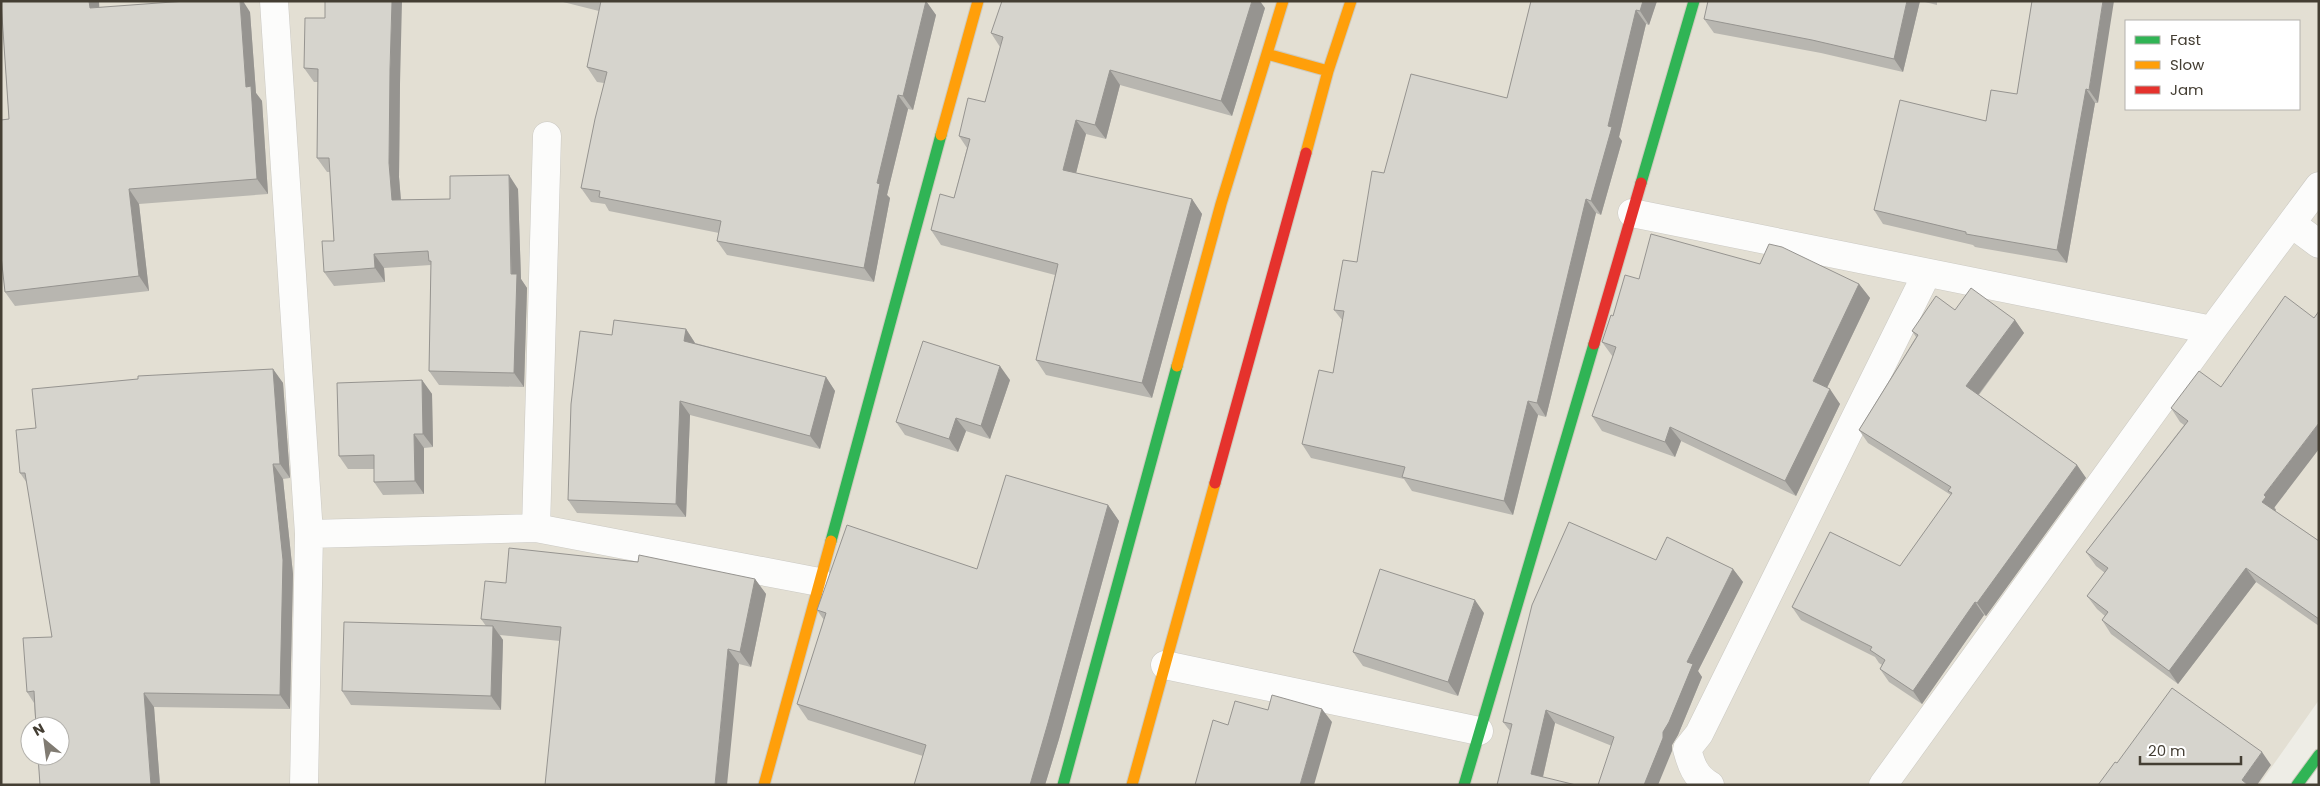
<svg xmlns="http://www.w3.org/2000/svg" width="2320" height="786" font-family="Poppins,sans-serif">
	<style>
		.residential { fill: #e3dfd3; fill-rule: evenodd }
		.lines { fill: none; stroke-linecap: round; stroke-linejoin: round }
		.street-casing { stroke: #cbc9c3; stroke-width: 29 }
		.fast-casing { stroke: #cecabd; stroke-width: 13 }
		.slow-casing { stroke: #cecabd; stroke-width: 13 }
		.jam-casing { stroke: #cecabd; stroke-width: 13 }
		.street { stroke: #fcfcfb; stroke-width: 28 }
		.fast { stroke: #30b455; stroke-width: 11 }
		.slow { stroke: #ff9f0a; stroke-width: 11 }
		.jam { stroke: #e5322d; stroke-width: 11 }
		.wall { fill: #b8b6b0 }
		.shaded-wall { fill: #969490 }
		.building { fill: #d6d4cd; stroke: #969490 }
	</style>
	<rect width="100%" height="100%" fill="#eeede6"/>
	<path class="residential" d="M 1,1 L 2319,1 L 2319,700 L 2259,785 L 1,785 ZM 2126,21 L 2299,21 L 2299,109 L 2126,109 ZM 30,726 L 60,726 L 60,756 L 30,756 Z"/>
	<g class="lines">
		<g class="street-casing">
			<path id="street" d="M 274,1 L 309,534 L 304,785
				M 1632,213 L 2212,330
				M 2292,224 L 2319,244
				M 536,528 L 547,136
				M 309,534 L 536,528 L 819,582
				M 1165,665 L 1479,731
				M 1710,785 C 1695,777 1691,764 1687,749 L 1699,734 L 1927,273
				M 1883,785 L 2212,330 L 2319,186"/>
		</g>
		<g class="fast-casing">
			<path id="fast" d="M 1641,183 L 1694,1
				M 831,541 L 941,135
				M 1063,785 L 1177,366
				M 1464,785 L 1594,344
				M 2297,785 L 2319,755"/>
		</g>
		<g class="slow-casing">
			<path id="slow" d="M 1267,54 L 1328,71
				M 941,135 L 978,1
				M 1306,153 L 1328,71 L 1351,1
				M 1177,366 L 1221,204 L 1283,1
				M 764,785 L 831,541
				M 1132,785 L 1215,483"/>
		</g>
		<g class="jam-casing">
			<path id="jam" d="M 1594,344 L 1641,183
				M 1215,483 L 1306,153"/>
		</g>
		<use href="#street" class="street"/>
		<use href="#fast" class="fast"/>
		<use href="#slow" class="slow"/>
		<use href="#jam" class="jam"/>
	</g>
	<path class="wall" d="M 1,1 L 99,1 L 99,7 L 250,12 L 256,93 L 262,101 L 268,194 L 139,204 L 149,291 L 15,306 L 5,292 L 9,119 Z
		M 559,1 L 926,1 L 936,15 L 913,110 L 908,109 L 887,195 L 890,198 L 874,282 L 727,255 L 717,241 L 719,233 L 609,211 L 605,204 L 591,202 L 581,188 L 604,83 L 597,82 L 587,67 L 599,11 Z
		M 1531,1 L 1657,1 L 1649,25 L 1646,24 L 1619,137 L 1622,141 L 1601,215 L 1596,213 L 1546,417 L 1538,415 L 1513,515 L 1412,491 L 1404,479 L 1311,458 L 1302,444 L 1333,373 L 1342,320 L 1334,310 L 1357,262 L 1384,173 L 1507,98 Z
		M 1920,1 L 1903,72 L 1821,53 L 1714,33 L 1704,19 Z
		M 1921,1 L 1937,1 L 1937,5 Z
		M 2032,1 L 2098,103 L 2095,103 L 2067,263 L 1975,247 L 1973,245 L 1883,224 L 1874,210 L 1986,121 L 2017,94 Z
		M 1265,8 L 1232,116 L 1120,85 L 1106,139 L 1086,134 L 1076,173 L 1192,199 L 1202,214 L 1152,398 L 1046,375 L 1036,360 L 1055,275 L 941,245 L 931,230 L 954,198 L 967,148 L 959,136 L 985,102 L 1000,47 L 991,33 Z
		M 325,18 L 400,84 L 399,177 L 401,200 L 450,199 L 518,189 L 521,279 L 527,288 L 524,387 L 439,385 L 429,371 L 431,265 L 384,268 L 385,282 L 334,286 L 324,272 L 334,241 L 330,172 L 327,172 L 317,158 L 318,82 L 314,82 L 304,68 Z
		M 1760,264 L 1859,284 L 1870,298 L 1827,388 L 1840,404 L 1796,496 L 1681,441 L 1675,457 L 1602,431 L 1592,416 L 1613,357 L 1602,342 L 1613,316 L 1639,279 Z
		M 1955,310 L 2015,320 L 2024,333 L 1979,395 L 2077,465 L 2086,478 L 1986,616 L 1984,615 L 1922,704 L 1889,682 L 1880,669 L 1882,665 L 1879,663 L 1875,657 L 1801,620 L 1792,607 L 1900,566 L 1951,495 L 1868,443 L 1859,430 L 1916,337 L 1912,331 Z
		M 686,329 L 695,343 L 826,377 L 835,391 L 820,449 L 690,415 L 686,517 L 577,513 L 568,500 L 612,335 Z
		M 273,369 L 283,383 L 290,478 L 283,479 L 293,574 L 290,709 L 154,707 L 160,785 L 40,785 L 34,703 L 27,692 L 52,637 L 27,483 L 20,473 L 36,428 L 138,379 Z
		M 422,380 L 432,394 L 433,447 L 424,448 L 424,494 L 383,495 L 374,482 L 374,469 L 348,469 L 339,456 Z
		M 1010,380 L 990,439 L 966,431 L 958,452 L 905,435 L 896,422 Z
		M 2221,387 L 2276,510 L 2275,511 L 2319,541 L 2319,626 L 2256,582 L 2178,684 L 2111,634 L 2102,620 L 2105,616 L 2097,609 L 2087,596 L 2105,573 L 2096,566 L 2086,552 L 2184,425 L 2180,422 L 2171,408 Z
		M 1108,505 L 1119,521 L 1059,739 L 1045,785 L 914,785 L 923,756 L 808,720 L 797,704 L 824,620 L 817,610 L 977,569 Z
		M 1656,560 L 1733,569 L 1743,582 L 1698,671 L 1702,677 L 1678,735 L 1672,745 L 1672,751 L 1612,746 L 1555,723 L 1543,777 L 1497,785 L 1510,731 L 1503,722 Z
		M 755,579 L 766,594 L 751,667 L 739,664 L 560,641 L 500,635 L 503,640 L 501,710 L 351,705 L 342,691 L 486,626 L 481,619 L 506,583 Z
		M 1484,613 L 1458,696 L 1363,666 L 1353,652 Z"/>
	<path class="shaded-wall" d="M 89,1 L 99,1 L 100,23 L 90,8 Z
		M 240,1 L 243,1 L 250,12 L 256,93 L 262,101 L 268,194 L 257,179 L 246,87 Z
		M 392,1 L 402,1 L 400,84 L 399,177 L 402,214 L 392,200 L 389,163 L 390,69 Z
		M 926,1 L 936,15 L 913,110 L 903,96 Z
		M 1252,1 L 1260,1 L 1265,8 L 1232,116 L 1221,101 Z
		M 1643,1 L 1657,1 L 1649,25 L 1640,11 Z
		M 1907,1 L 1920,1 L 1903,72 L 1894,59 Z
		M 2103,1 L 2114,1 L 2098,103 L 2089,90 Z
		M 1636,10 L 1646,24 L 1619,137 L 1622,141 L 1601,215 L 1591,201 L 1608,126 Z
		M 1110,70 L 1120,85 L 1106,139 L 1095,125 Z
		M 2086,89 L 2095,103 L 2067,263 L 2057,250 Z
		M 898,95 L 908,109 L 887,195 L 890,198 L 874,282 L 864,268 L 877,183 Z
		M 1076,120 L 1086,134 L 1073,185 L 1063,170 Z
		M 509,175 L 518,189 L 521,279 L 527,288 L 524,387 L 514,373 Z
		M 129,189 L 139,204 L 149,291 L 139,276 Z
		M 1192,199 L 1202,214 L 1152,398 L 1142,383 Z
		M 1586,199 L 1596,213 L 1546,417 L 1537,403 Z
		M 374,254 L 384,268 L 385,282 L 375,268 Z
		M 1859,284 L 1870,298 L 1823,396 L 1813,381 Z
		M 2015,320 L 2024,333 L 1975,399 L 1966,386 Z
		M 686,329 L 695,343 L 694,354 L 684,341 Z
		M 1000,366 L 1010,380 L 990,439 L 981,426 Z
		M 273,369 L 283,383 L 290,478 L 280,464 Z
		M 826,377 L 835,391 L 820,449 L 810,436 Z
		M 422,380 L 432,394 L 433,447 L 423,434 Z
		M 1830,389 L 1840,404 L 1796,496 L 1785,481 Z
		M 680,401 L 690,415 L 686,517 L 676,504 Z
		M 1528,401 L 1538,415 L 1513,515 L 1504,501 Z
		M 956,418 L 966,431 L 958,452 L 949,439 Z
		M 2319,423 L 2319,449 L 2274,508 L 2276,510 L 2272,515 L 2262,502 L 2264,495 Z
		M 1670,427 L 1681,441 L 1675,457 L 1665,442 Z
		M 414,434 L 424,448 L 424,494 L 415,481 Z
		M 273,464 L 283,479 L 293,574 L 290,709 L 280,695 Z
		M 2077,465 L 2086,478 L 1986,616 L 1977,603 Z
		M 1108,505 L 1119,521 L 1059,739 L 1045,785 L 1030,785 Z
		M 2246,568 L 2256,582 L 2178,684 L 2169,671 Z
		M 1733,569 L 1743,582 L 1698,671 L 1702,677 L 1678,735 L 1672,745 L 1672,751 L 1658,785 L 1644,785 L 1687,662 Z
		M 755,579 L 766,594 L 751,667 L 740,652 Z
		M 1475,600 L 1484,613 L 1458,696 L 1448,682 Z
		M 1975,602 L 1984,615 L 1922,704 L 1913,691 Z
		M 493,626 L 503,640 L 501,710 L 491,696 Z
		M 728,649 L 739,664 L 727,785 L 715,785 Z
		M 144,693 L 154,707 L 160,785 L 151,785 Z
		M 1322,709 L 1332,722 L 1314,785 L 1300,785 Z
		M 1546,710 L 1555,723 L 1541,785 L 1531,774 Z
		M 2262,752 L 2271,765 L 2257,785 L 2245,785 L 2242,780 Z"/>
	<path class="building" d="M 1,1 L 89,1 L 90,8 L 186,1 L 240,1 L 246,87 L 251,86 L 257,179 L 129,189 L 139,276 L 5,292 L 1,256 L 1,120 L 9,119 Z
		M 325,1 L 392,1 L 390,69 L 389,163 L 392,200 L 450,199 L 450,176 L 509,175 L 511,274 L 517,274 L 514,373 L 429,371 L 431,261 L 429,261 L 428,251 L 374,254 L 375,268 L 324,272 L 322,241 L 334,241 L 329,158 L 317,158 L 318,69 L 304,68 L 305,18 L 325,18 Z
		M 601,1 L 926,1 L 903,96 L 898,95 L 877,183 L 880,184 L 864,268 L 717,241 L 721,221 L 599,197 L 600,191 L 581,188 L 595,119 L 607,72 L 587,67 Z
		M 1002,1 L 1252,1 L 1221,101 L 1110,70 L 1095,125 L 1076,120 L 1063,170 L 1192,199 L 1142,383 L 1036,360 L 1058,264 L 931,230 L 940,194 L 954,198 L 970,139 L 959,136 L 968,98 L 985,102 L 1003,37 L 991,33 Z
		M 1531,1 L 1643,1 L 1640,11 L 1636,10 L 1608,126 L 1612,127 L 1591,201 L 1586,199 L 1537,403 L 1528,401 L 1504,501 L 1402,477 L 1405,467 L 1302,444 L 1319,370 L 1333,373 L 1344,311 L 1334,310 L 1343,260 L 1357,262 L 1372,171 L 1384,173 L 1411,74 L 1507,98 Z
		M 1708,1 L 1907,1 L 1894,59 L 1812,40 L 1704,19 Z
		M 2032,1 L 2103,1 L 2089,90 L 2086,89 L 2057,250 L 1966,234 L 1966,232 L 1874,210 L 1900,100 L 1986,121 L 1991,90 L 2017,94 Z
		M 1651,234 L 1760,264 L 1769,244 L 1782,247 L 1859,284 L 1813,381 L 1830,389 L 1785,481 L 1670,427 L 1665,442 L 1592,416 L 1616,347 L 1602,342 L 1611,315 L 1613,316 L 1625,275 L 1639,279 Z
		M 1971,288 L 2015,320 L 1966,386 L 2077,465 L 1977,603 L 1975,602 L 1913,691 L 1880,669 L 1885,660 L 1870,650 L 1872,647 L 1792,607 L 1830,532 L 1900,566 L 1952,493 L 1948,491 L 1951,487 L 1859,430 L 1918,335 L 1912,331 L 1936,296 L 1955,310 Z
		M 2285,296 L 2314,318 L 2319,311 L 2319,423 L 2264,495 L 2266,497 L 2262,502 L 2319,541 L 2319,619 L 2246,568 L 2169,671 L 2102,620 L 2108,612 L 2087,596 L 2108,568 L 2086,552 L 2188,421 L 2171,408 L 2199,371 L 2221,387 Z
		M 614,320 L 686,329 L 684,341 L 826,377 L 810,436 L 680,401 L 676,504 L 568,500 L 571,404 L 580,331 L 612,335 Z
		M 923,341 L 1000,366 L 981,426 L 956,418 L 949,439 L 896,422 Z
		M 273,369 L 280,464 L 273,464 L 283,560 L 280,695 L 144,693 L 151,785 L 40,785 L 38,756 L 60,756 L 60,726 L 36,726 L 34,691 L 27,692 L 23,638 L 52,637 L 25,473 L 20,473 L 16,430 L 36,428 L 32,389 L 138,379 L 138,376 Z
		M 422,380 L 423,434 L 414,434 L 415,481 L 374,482 L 374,455 L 339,456 L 337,383 Z
		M 1006,475 L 1108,505 L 1048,723 L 1030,785 L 914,785 L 926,745 L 797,704 L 826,613 L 817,610 L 847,525 L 977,569 Z
		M 1569,522 L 1656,560 L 1667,537 L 1733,569 L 1687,662 L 1693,664 L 1669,722 L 1663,732 L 1663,738 L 1644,785 L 1598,785 L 1614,737 L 1546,710 L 1531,774 L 1576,785 L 1497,785 L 1512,724 L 1503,722 L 1532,605 Z
		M 509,548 L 638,562 L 639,555 L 755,579 L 740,652 L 728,649 L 715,785 L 545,785 L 561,627 L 481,619 L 485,581 L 506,583 Z
		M 1380,569 L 1475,600 L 1448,682 L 1353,652 Z
		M 344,622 L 493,626 L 491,696 L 342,691 Z
		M 2172,688 L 2262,752 L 2242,780 L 2248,785 L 2098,785 L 2115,762 L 2117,763 Z
		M 1272,695 L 1322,709 L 1300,785 L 1195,785 L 1213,720 L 1228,725 L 1235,701 L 1268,710 Z"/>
	<rect width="2320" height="786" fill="none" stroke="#443e33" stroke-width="5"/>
	<rect x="2125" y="20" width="175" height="90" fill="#ffffff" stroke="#b4b2ad"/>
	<rect x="2135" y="36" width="25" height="8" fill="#30b455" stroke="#b4b2ad"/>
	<text x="2170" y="45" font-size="15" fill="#443e33">Fast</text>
	<rect x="2135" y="61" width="25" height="8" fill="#ff9f0a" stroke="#b4b2ad"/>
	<text x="2170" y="70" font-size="15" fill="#443e33">Slow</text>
	<rect x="2135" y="86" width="25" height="8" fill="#e5322d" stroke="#b4b2ad"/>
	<text x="2170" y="95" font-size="15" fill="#443e33">Jam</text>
	<g transform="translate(45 741) rotate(331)"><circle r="24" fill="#ffffff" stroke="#b4b2ad"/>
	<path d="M0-4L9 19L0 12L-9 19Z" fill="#807b72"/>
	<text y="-8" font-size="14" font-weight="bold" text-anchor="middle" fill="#443e33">N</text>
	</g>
	<path d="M2140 756v8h101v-8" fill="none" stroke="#443e33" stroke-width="2.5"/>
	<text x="2148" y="756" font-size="15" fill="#443e33" stroke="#ffffff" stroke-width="4" paint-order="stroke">20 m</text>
</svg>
